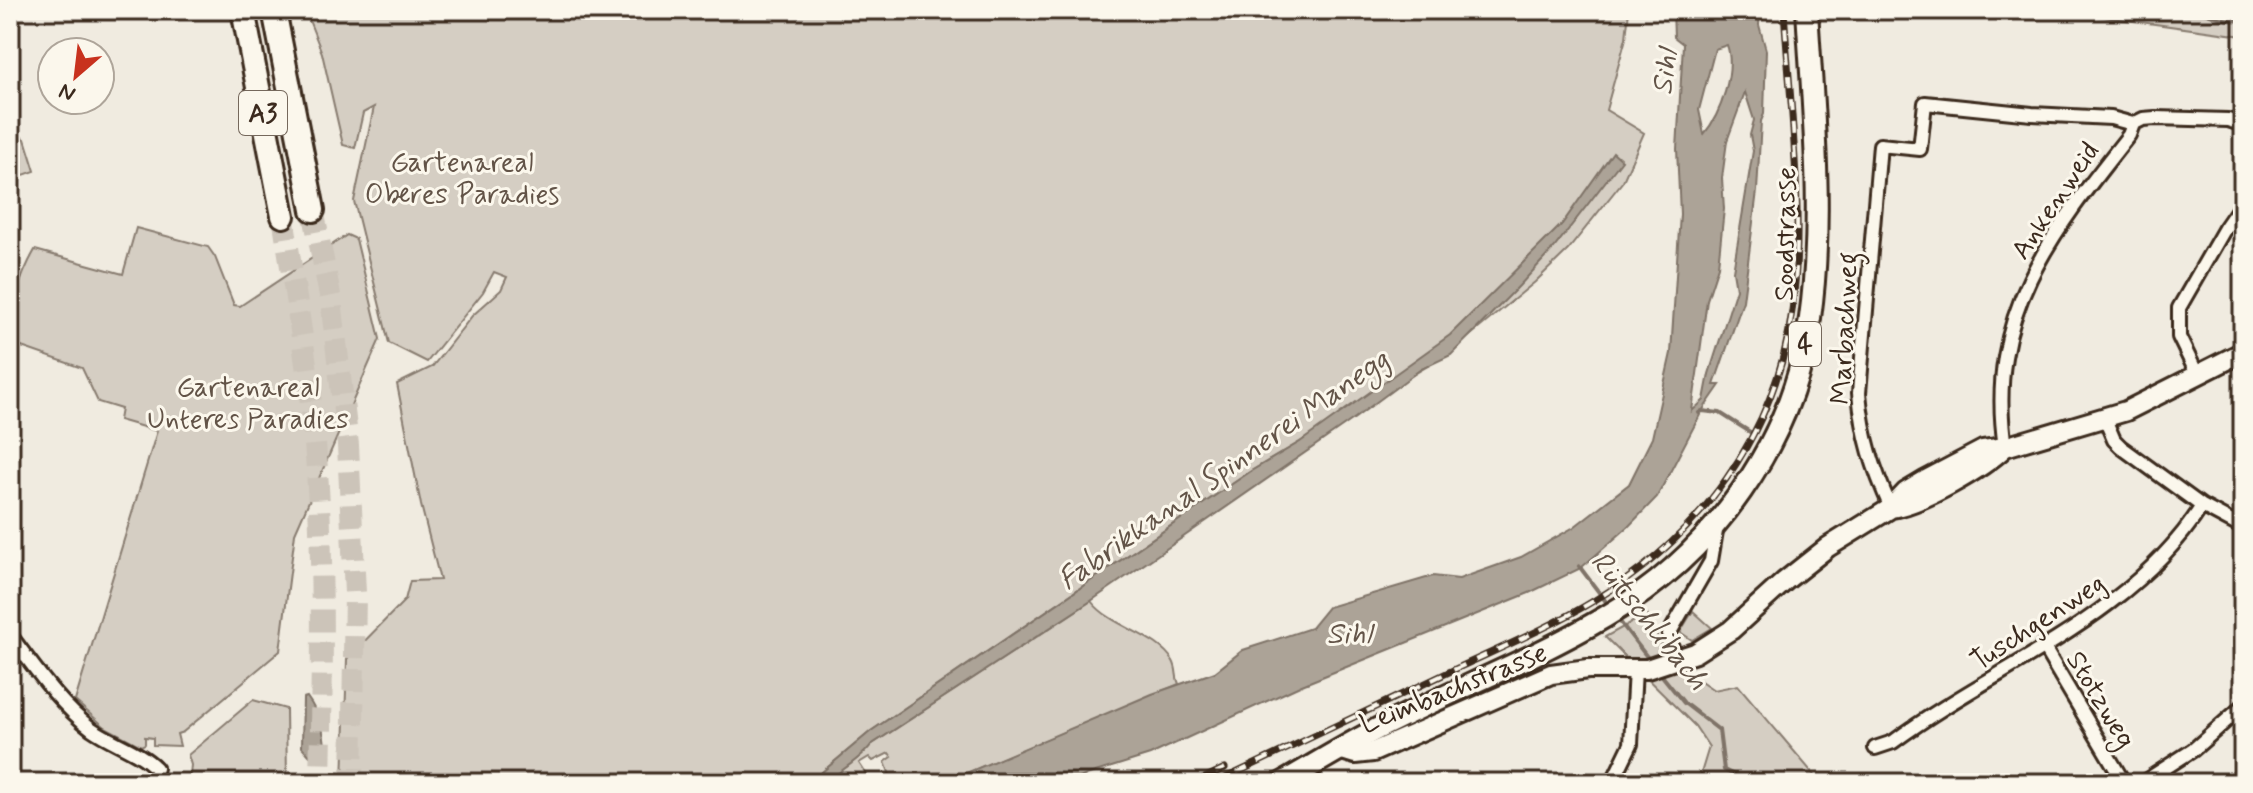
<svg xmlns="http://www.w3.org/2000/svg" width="2253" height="793" font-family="Mynerve,sans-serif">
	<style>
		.green { fill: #d5cec3; stroke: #887c70; stroke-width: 2 }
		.water { fill: #aca397; stroke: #7f7367; stroke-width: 2; fill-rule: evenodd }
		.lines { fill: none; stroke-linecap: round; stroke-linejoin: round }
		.stream { stroke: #7f7367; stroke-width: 4 }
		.highway-tunnel { stroke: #ccc4b9; stroke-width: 22; stroke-dasharray: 22 11; stroke-linecap: butt }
		.street-casing { stroke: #3b2a1e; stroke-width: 18 }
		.secondary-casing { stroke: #3b2a1e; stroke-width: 24 }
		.primary-casing { stroke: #3b2a1e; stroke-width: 26 }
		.highway-casing { stroke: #3b2a1e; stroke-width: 28 }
		.street { stroke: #fbf7ec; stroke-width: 12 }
		.secondary { stroke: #fbf7ec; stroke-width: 18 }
		.primary { stroke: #fbf7ec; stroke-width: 20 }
		.highway { stroke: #fbf7ec; stroke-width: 22 }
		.rail-casing { stroke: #3b2a1e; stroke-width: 7 }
		.rail { stroke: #fbf7ec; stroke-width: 4; stroke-dasharray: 12; stroke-linecap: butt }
		.labels { text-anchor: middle; stroke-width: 6; stroke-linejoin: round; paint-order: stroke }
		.shield { fill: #fbf7ec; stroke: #75685c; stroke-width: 2 }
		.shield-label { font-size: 26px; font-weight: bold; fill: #3b2a1e }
		.park-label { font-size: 28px; fill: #625347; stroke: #fbf7ec }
		.street-label { font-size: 28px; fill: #3b2a1e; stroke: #fbf7ec }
		.water-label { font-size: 30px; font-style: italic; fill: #635448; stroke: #fbf7ec }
	</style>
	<rect width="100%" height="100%" fill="#f0ebe0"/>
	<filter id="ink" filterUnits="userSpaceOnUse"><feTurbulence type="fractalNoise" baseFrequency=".0125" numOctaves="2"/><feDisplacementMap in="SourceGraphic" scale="16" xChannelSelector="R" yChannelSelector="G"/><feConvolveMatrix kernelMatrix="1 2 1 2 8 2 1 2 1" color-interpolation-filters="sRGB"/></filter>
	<g filter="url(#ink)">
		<path class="green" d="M 305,10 L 1629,10 L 1626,38 L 1606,110 L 1644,133 L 1623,181 L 1568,250 L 1535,282 L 1448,354 L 1251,471 L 871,731 L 809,783 L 343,783 L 347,659 L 405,600 L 410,581 L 440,580 L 421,505 L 397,384 L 432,367 L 472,316 L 501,290 L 507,277 L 494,272 L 483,292 L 427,362 L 389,343 L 354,201 L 374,107 L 363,113 L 355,148 L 343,145 L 322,53 Z
			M 2053,10 L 2243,10 L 2243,36 Z
			M 10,130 L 25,139 L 35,171 L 18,177 L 10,171 Z
			M 136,228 L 208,247 L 215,257 L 234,305 L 240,306 L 347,235 L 356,239 L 380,339 L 295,533 L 280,651 L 183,732 L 177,734 L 180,746 L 153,745 L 153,738 L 145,737 L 145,744 L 141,746 L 105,727 L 75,701 L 157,431 L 119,420 L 121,409 L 98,402 L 82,368 L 10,343 C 10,311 19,278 35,250 L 123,274 Z
			M 1091,601 C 1112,628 1157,634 1173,661 C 1178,670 1175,676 1179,684 L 943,783 L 893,783 L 885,762 L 892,757 L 889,753 L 873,761 L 869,757 L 859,763 L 870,780 L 869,783 L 826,783 C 840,770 860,760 871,745 Z
			M 1693,611 L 1712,628 L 1692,640 L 1680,632 Z
			M 1647,614 L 1667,658 L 1714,690 L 1738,685 L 1821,783 L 1698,783 L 1709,747 L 1695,726 L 1605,637 Z
			M 253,700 L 286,709 L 287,781 L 306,783 L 167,783 L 178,777 L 190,775 L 191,765 L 188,755 Z"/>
		<path class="water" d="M 1673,10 L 1760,10 L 1759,25 L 1766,50 L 1764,114 L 1761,121 L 1757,191 L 1743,301 L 1714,385 L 1720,385 L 1702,411 L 1657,497 L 1628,527 L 1581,568 L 1529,593 L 1302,685 L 1150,755 L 1086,775 L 1071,783 L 943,783 L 1152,694 L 1215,672 L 1243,650 L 1311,628 L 1328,607 L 1433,576 L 1459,579 L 1521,557 L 1574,527 L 1629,484 L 1652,438 L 1671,353 L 1680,214 L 1677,149 L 1683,44 L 1674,37 ZM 1727,45 C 1736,70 1721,114 1704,134 L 1699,110 L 1715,49 ZM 1745,92 L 1754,120 L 1750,135 L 1753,151 L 1733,271 L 1736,289 L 1709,374 L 1704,400 L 1692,411 L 1707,300 L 1718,266 L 1724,209 L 1722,178 L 1727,141 Z
			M 1613,152 L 1622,160 L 1554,248 L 1519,286 L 1451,355 L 1421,369 L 1355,418 L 1091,601 L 871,745 C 860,760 840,770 826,783 L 809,783 L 871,731 L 1251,471 L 1300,442 L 1450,335 L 1562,224 Z
			M 307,697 C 318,712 329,739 323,758 L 310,756 L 302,747 L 303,698 Z"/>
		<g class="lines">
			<path class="stream" d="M 2198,10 C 2214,14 2226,23 2243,20
				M 1699,413 L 1702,411 L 1720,413 L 1750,432
				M 1579,566 L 1610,607
				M 1617,618 L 1651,662
				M 1659,672 L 1684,703 L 1719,730 L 1724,770 L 1750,783"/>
			<path class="highway-tunnel" d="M 313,210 L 331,300 L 348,445 L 355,593 L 352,783
				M 283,216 C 296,301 312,386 317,471 C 324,575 322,679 320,783"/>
			<g class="street-casing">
				<path id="street" d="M 2133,124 L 2143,119 L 2155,118 L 2228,120 L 2243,125
					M 2197,374 L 2179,337 L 2179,308 L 2225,228 L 2243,202
					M 2105,419 L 2114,440 L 2121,447 L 2202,506 L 2243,528
					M 2005,447 C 1985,315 2052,232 2129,135 L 2133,124
					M 1891,508 C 1873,468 1863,437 1859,393 L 1880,145 L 1920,149 L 1925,103 L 2032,114 L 2111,118 L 2133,124
					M 10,635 C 35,668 59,704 92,729 C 112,743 139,751 156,768 L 152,783
					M 2043,646 L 2120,776
					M 1675,661 L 1669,634 L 1711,561 L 1717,525
					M 1875,748 L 1893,742 C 1997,665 2130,619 2202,506
					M 1612,783 L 1631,744 L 1635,669
					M 2142,783 L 2193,750 L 2243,706"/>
			</g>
			<g class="secondary-casing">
				<path id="secondary" d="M 1891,508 C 1921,504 1982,469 2005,447
					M 1342,750 L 1355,754 L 1373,752 L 1551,674 L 1588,669 L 1647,669 L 1695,653 L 1731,630 L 1785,581 L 1828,547 L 1891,508 L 1906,492 L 1926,480 L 1983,450 L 2005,447 L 2126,411 L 2243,352"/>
			</g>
			<g class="primary-casing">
				<path id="primary" d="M 1282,783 C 1319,762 1355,739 1393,721 C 1463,686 1537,657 1605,617 C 1712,555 1794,442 1810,318 C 1824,217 1813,112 1807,10"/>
			</g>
			<g class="highway-casing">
				<path id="highway" d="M 243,10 L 283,216
					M 274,10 L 313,210"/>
			</g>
			<use href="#street" class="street"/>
			<use href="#secondary" class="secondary"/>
			<use href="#primary" class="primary"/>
			<use href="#highway" class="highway"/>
			<g class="rail-casing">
				<path id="rail" d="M 1194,783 L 1225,768
					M 1215,783 C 1293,746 1371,709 1449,672 C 1498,649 1549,628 1595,600 C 1700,537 1776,434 1792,311 C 1805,217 1790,105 1784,10"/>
			</g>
			<use href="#rail" class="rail"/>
		</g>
	</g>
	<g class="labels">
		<g class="shield">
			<rect x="239" y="91" width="48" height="44" rx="6"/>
			<rect x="1789" y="322" width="32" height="44" rx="6"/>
		</g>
		<g class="shield-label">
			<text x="263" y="122">A3</text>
			<text x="1805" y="353">4</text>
		</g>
		<g class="park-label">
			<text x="462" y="171">Gartenareal<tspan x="462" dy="32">Oberes Paradies</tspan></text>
			<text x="248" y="396">Gartenareal<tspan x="248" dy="32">Unteres Paradies</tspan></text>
		</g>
		<g class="street-label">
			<text transform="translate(2054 200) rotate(-56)" y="10">Ankenweid</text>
			<text transform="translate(1784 234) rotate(-89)" y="10">Soodstrasse</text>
			<text transform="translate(1843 328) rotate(-87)" y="10">Marbachweg</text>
			<text transform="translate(2037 621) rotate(-33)" y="10">Tuschgenweg</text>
			<text transform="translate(1453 687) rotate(-22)" y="10">Leimbachstrasse</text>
			<text transform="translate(2102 699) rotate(59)" y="10">Stotzweg</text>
		</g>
		<g class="water-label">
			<text transform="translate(1664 72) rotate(-82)" y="10">Sihl</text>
			<text transform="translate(1223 469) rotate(-35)" y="10">Fabrikkanal Spinnerei Manegg</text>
			<text transform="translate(1650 620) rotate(51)" y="10">Rütschlibach</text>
			<text x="1349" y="643">Sihl</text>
		</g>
	</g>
	<rect width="2253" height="793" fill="none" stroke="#fbf7ec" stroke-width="40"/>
	<rect x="20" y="20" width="2213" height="753" fill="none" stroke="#3b2a1e" stroke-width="3" filter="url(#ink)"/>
	<g transform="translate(76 76) rotate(208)"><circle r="38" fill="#fbf7ec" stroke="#aea59a" stroke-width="2"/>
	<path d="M0-6L14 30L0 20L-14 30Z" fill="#c8321e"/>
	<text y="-12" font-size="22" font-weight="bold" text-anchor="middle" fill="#3b2a1e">N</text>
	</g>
</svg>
